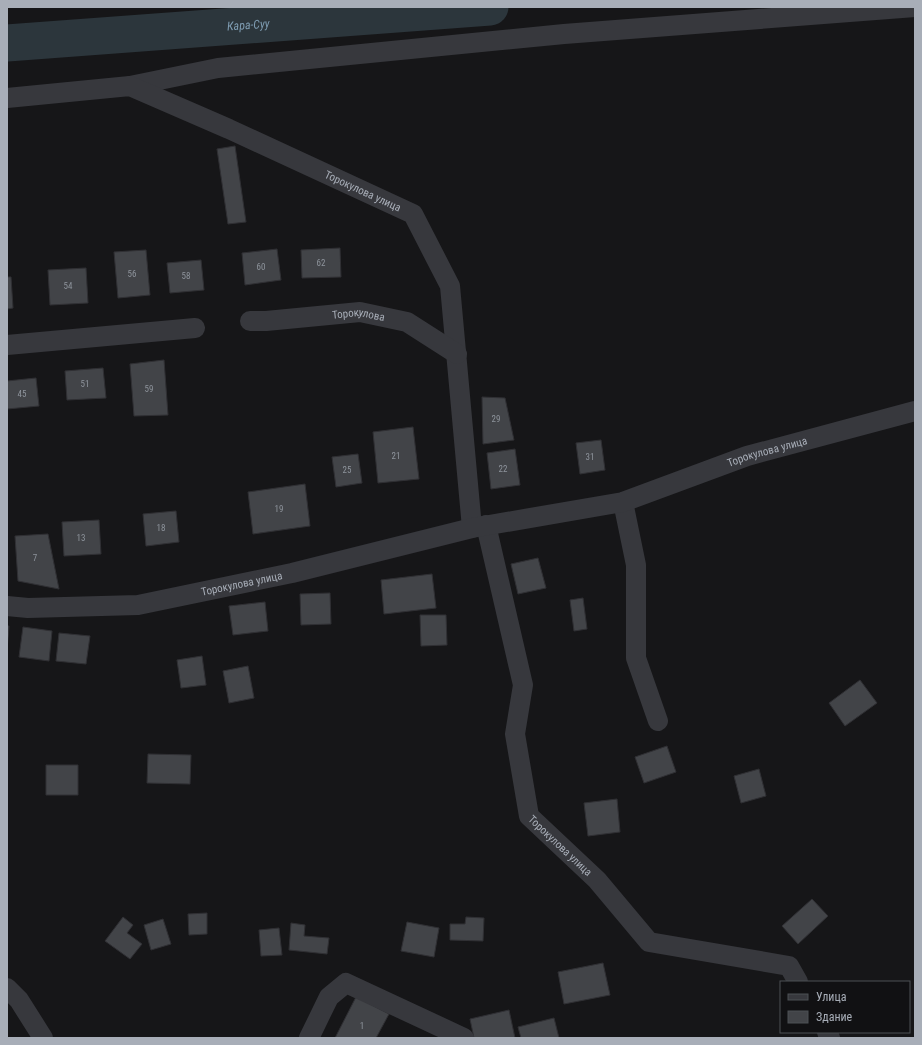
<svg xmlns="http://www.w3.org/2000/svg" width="922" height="1045" font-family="'Roboto Condensed',sans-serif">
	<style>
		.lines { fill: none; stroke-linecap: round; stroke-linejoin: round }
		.river { stroke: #2c363c; stroke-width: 37 }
		.building { fill: #424448; stroke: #303034 }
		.minor { stroke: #37383d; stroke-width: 20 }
		.labels { text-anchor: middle; stroke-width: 3.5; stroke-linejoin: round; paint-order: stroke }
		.number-label { font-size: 9px; fill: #8e949c }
		.street-label { font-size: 11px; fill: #a8aeb8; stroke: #111113 }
		.water-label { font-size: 12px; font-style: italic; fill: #7f9db3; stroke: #111113 }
	</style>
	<rect width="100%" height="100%" fill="#161618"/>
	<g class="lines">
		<path class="river" id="s1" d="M 7,43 L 490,7"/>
	</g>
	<path class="building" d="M 235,146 L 246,222 L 228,224 L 217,149 Z
		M 340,248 L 341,277 L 302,278 L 301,250 Z
		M 277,249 L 281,280 L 245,285 L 242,253 Z
		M 146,250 L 150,295 L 118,298 L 114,252 Z
		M 201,260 L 204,290 L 170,293 L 167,263 Z
		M 86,268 L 88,303 L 50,305 L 48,270 Z
		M 7,277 L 11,277 L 13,308 L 7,309 Z
		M 164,360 L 168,415 L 134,416 L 130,364 Z
		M 103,368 L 106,398 L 67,400 L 65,371 Z
		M 36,378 L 39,406 L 7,409 L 7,381 Z
		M 482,397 L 505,398 L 514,440 L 483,444 Z
		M 413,427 L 419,479 L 378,483 L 373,432 Z
		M 601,440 L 605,470 L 580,474 L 576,443 Z
		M 515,449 L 520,485 L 491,489 L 487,453 Z
		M 358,454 L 362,483 L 336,487 L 332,457 Z
		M 305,484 L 310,526 L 253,534 L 248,492 Z
		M 176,511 L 179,542 L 146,546 L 143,514 Z
		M 99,520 L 101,554 L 64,556 L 62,522 Z
		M 48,534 L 59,589 L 18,581 L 15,536 Z
		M 538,558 L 546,588 L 518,594 L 511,564 Z
		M 432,574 L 436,608 L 384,614 L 381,580 Z
		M 330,593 L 331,624 L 301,625 L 300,594 Z
		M 583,598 L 587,629 L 574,631 L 570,600 Z
		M 265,602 L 268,631 L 233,635 L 229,606 Z
		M 420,615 L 446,615 L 447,645 L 421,646 Z
		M 7,626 L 9,626 L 7,650 Z
		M 23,627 L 52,631 L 49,661 L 19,657 Z
		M 59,633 L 90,636 L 86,664 L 56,661 Z
		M 202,656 L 206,685 L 181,688 L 177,660 Z
		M 248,666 L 254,698 L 229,703 L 223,671 Z
		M 860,680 L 877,703 L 845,726 L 829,703 Z
		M 667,746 L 676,772 L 644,783 L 635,757 Z
		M 148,754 L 191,755 L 190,784 L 147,783 Z
		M 46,765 L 78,765 L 78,795 L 46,795 Z
		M 759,769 L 766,796 L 741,803 L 734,776 Z
		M 617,799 L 620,832 L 588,836 L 584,803 Z
		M 812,899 L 828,916 L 798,944 L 782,926 Z
		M 207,913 L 207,934 L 189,935 L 188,914 Z
		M 123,917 L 133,925 L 127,933 L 142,944 L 130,959 L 105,941 Z
		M 466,917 L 484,918 L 483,941 L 450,940 L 450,924 L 465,924 Z
		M 163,919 L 171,944 L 151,950 L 144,925 Z
		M 407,922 L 439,928 L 434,957 L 401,951 Z
		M 291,923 L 305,925 L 304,936 L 329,938 L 327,954 L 289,950 Z
		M 279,928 L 282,955 L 261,956 L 259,930 Z
		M 603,963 L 610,995 L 564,1004 L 558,972 Z
		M 356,997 L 389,1014 L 376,1038 L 335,1038 Z
		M 509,1010 L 515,1038 L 474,1038 L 470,1019 Z
		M 554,1018 L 559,1038 L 521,1038 L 518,1027 Z"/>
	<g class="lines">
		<g class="minor">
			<path d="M 130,86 L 218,68 L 564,34 L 915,7"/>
			<path id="s2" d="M 7,98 L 130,86 L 229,129 L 413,214 L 450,286 L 472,528"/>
			<path id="s3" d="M 250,321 L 266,321 L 360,312 L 407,322 L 457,354"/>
			<path d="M 7,345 L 195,328"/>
			<path d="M 623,502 L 636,565 L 636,658 L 658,721"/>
			<path id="s4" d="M 486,525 L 523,685 L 515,734 L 529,816 L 597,880 L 649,942 L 789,966 L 798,982"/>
			<path id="s5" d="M 7,606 L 28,608 L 138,605 L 292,573 L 472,528 L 623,502 L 747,456 L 915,411"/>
			<path d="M 7,988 L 19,1000 L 43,1038"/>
			<path d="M 827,1032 L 830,1038"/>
			<path d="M 309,1038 L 329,997 L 346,983 L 464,1038"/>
		</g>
	</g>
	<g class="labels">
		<g class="number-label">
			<text x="321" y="266">62</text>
			<text x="261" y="270">60</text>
			<text x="132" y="277">56</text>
			<text x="186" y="279">58</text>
			<text x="68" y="289">54</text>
			<text x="85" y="387">51</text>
			<text x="149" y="392">59</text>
			<text x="22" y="397">45</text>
			<text x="496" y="422">29</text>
			<text x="396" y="459">21</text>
			<text x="590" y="460">31</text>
			<text x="503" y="472">22</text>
			<text x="347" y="473">25</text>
			<text x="279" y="512">19</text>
			<text x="161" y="531">18</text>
			<text x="81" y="541">13</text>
			<text x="35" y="561">7</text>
			<text x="362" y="1029">1</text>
		</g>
		<g class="street-label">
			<text dy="4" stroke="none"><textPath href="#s2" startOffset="379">Торокулова улица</textPath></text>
			<text dy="4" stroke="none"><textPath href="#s3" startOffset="109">Торокулова</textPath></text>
			<text dy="4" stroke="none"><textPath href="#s5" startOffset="780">Торокулова улица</textPath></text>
			<text dy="4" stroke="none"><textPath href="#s5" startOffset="237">Торокулова улица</textPath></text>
			<text dy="4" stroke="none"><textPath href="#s4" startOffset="340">Торокулова улица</textPath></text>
		</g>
		<g class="water-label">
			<text dy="4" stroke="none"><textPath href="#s1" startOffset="242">Кара-Суу</textPath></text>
		</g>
	</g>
	<rect width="922" height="1045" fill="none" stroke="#a8aeb8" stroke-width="16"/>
	<rect x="780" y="981" width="130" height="52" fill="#111113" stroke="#4d5055"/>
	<rect x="788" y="994" width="20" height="6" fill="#37383d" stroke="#4d5055"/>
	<text x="816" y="1001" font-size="12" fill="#a8aeb8">Улица</text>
	<rect x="788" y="1011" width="20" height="12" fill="#424448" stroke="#4d5055"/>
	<text x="816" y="1021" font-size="12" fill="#a8aeb8">Здание</text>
</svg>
